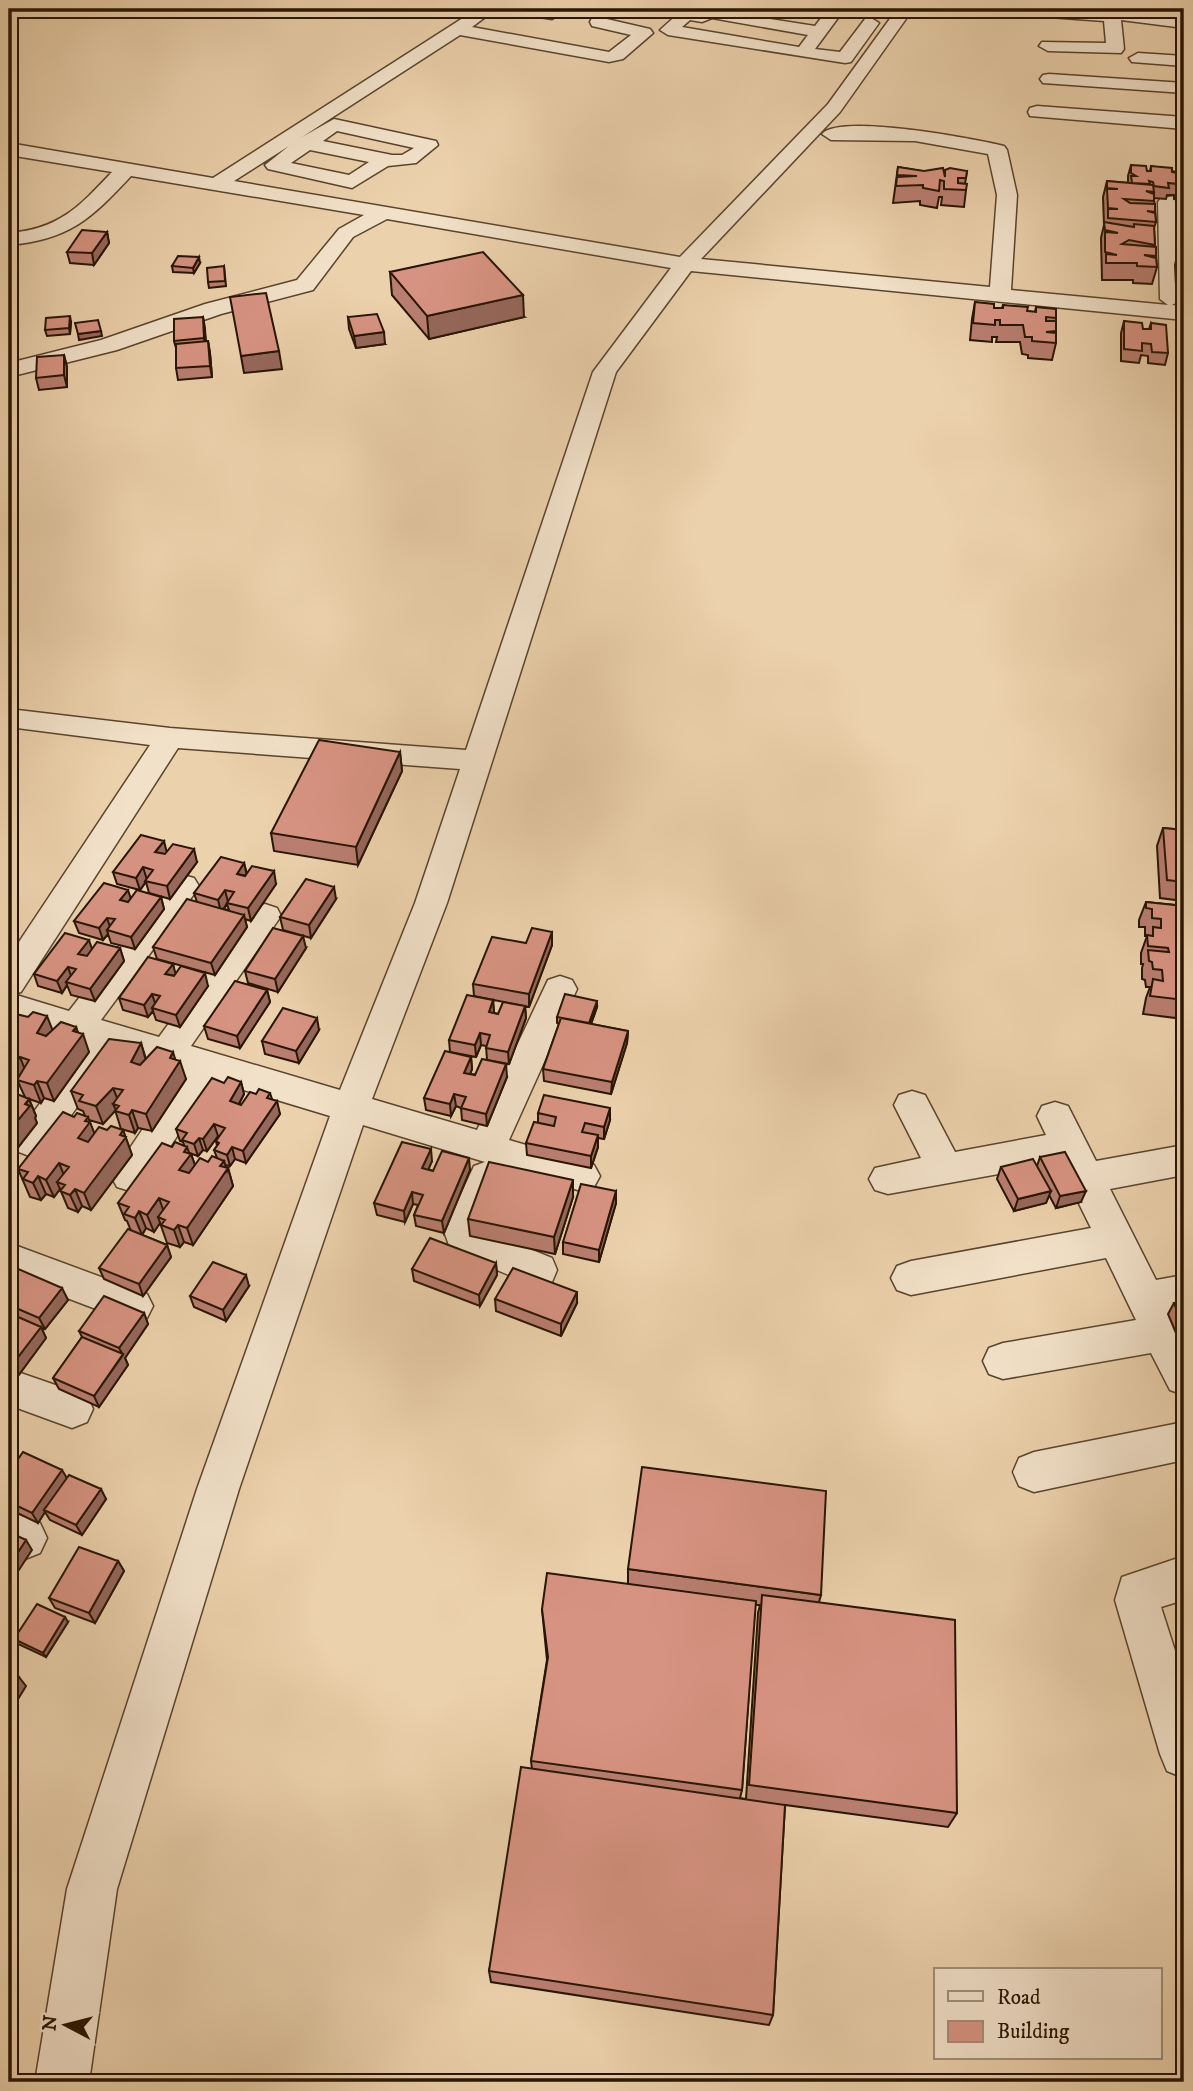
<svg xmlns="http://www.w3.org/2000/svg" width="1193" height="2091" font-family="'IM FELL DW Pica',serif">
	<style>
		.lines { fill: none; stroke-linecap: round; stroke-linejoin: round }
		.minor-casing { stroke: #5a442d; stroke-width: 3 }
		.minor { fill: #f2e1c9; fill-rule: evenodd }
		.wall { fill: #b97e70; stroke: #291503; stroke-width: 2; fill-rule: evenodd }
		.shaded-wall { fill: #96675b; stroke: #291503; stroke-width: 2 }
		.building { fill: #d79382; stroke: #291503; stroke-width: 2 }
	</style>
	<rect width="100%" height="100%" fill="#ebd1ac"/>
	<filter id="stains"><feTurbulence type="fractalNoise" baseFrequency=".00286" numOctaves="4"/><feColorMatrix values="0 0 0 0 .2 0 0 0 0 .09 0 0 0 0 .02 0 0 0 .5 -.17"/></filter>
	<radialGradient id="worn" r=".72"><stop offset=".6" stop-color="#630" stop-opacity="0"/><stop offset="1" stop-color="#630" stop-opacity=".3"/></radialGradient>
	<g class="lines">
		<g class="minor-casing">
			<path id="minor" d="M 477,9 L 496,9 L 472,27 L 609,52 L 631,35 L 592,26 L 590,22 L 592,18 L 598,17 L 650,29 L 653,33 L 623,59 L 609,62 L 460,35 L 302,137 L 334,119 L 436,141 L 438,145 L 416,163 L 388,166 L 352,188 L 268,169 L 265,165 L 289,146 L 234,181 L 680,257 L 828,104 L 897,9 L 913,9 L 840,112 L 701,259 L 990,287 L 997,195 L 988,154 L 915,141 L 831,140 L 822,134 C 839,113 976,139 1004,146 L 1007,150 L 1017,195 L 1011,290 L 1168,305 L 1160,299 L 1158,202 L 1161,198 L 1184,195 L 1184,207 L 1178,207 L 1182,299 L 1172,305 L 1184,306 L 1184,320 L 691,271 L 616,372 L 447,903 L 372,1099 L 477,1130 L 548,980 L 560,976 L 572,980 L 577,989 L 509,1140 L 594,1165 L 600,1176 L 594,1187 L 581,1191 L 501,1167 L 506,1177 L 483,1230 L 552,1258 L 557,1270 L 552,1282 L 538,1287 L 451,1251 L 444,1231 L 474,1166 L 485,1162 L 363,1125 L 239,1489 L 117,1889 L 89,2082 L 35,2082 L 67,1889 L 197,1489 L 330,1116 L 214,1081 L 143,1187 L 130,1191 L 117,1187 L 111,1176 L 182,1071 L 117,1051 L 45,1152 L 32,1157 L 19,1152 L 14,1142 L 19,1132 L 85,1042 L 9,1019 L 9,957 L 150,745 L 9,727 L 9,709 L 170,728 L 466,750 L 593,372 L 671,268 L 387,219 L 353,237 L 313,290 L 221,314 L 117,350 L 9,377 L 9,363 L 101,340 L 205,304 L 297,280 L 339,229 L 364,215 L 131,176 C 92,218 69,240 9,245 L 9,233 C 59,229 79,207 112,172 L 9,155 L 9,143 L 213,178 ZM 337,131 L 414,148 L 402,155 L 392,155 L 323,141 ZM 310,150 L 369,162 L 349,175 L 291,163 ZM 178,748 L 460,769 L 415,903 L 340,1090 L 191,1046 L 281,916 L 277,908 L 265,904 L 253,908 L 159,1037 L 101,1020 L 194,894 L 199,886 L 194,878 L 183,875 L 172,878 L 69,1011 L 13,994 L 21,992 Z
				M 512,9 L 550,9 L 560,14 L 552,19 L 514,13 Z
				M 707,9 L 815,26 L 828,9 L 842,9 L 843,11 L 815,49 L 840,52 L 865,19 L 871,18 L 879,23 L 851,62 L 845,63 L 668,35 L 660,30 L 681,11 ZM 712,18 L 808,35 L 799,47 L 682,27 L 690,20 L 702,22 Z
				M 1043,9 L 1120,9 L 1184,18 L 1184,28 L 1121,20 L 1124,49 L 1121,53 L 1048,51 L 1039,46 L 1042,42 L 1106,43 L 1104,21 L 1049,17 L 1043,16 Z
				M 1138,53 L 1184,56 L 1184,66 L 1132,62 L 1129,58 Z
				M 1049,74 L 1184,83 L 1184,93 L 1043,83 L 1040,79 L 1043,75 Z
				M 1037,106 L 1184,117 L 1184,129 L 1030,116 L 1028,112 L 1030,108 Z
				M 912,1091 L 925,1095 L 955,1152 L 1046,1135 L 1037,1116 L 1042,1106 L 1055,1102 L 1068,1106 L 1096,1161 L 1184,1145 L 1184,1175 L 1110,1189 L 1156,1280 L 1184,1275 L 1184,1309 L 1172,1311 L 1184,1336 L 1184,1395 L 1170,1390 L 1151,1353 L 1003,1379 L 989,1374 L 983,1361 L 989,1348 L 1003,1343 L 1136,1320 L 1106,1258 L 911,1295 L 897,1290 L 891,1278 L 897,1266 L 911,1261 L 1091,1228 L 1059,1163 L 888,1194 L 875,1190 L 869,1179 L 875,1168 L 921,1158 L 894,1105 L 899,1095 Z
				M 9,1243 L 147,1294 L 153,1306 L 147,1318 L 133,1323 L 9,1276 Z
				M 9,1369 L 87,1396 L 93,1409 L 87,1422 L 72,1428 L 9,1405 Z
				M 1184,1422 L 1184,1460 L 1034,1492 L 1019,1486 L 1013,1472 L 1019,1458 L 1034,1452 Z
				M 9,1511 L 40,1523 L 47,1538 L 40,1553 L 25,1559 L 9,1553 Z
				M 1184,1556 L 1184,1600 L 1161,1607 L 1184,1679 L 1184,1778 L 1167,1771 L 1160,1754 L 1115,1600 L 1122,1577 Z"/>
		</g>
		<use href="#minor" class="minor"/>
	</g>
	<path class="wall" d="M 175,9 L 224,9 L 175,11 Z
		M 1131,165 L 1147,171 L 1150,171 L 1151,166 L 1176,172 L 1177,168 L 1184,169 L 1184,200 L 1174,199 L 1174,195 L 1167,195 L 1166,199 L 1154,198 L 1156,222 L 1154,228 L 1155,247 L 1157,267 L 1152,284 L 1133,283 L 1133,280 L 1102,280 L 1101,238 L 1104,225 L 1103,197 L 1107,181 L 1128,183 L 1128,176 Z
		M 898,167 L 944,175 L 967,171 L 965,184 L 966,190 L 964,207 L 941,205 L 942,197 L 939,197 L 937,208 L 920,205 L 920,201 L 893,203 Z
		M 107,232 L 109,243 L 94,265 L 70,263 L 67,252 Z
		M 1179,248 L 1184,249 L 1184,286 L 1176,285 L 1175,265 Z
		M 200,263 L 194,273 L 173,272 L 172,266 Z
		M 224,266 L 226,286 L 209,288 L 208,282 Z
		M 390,272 L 524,317 L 429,339 L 392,295 Z
		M 975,302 L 994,308 L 1002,308 L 1003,305 L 1027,311 L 1035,312 L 1036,307 L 1056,318 L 1056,343 L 1052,360 L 1028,358 L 1028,355 L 1022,354 L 1020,342 L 996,342 L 997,337 L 992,337 L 992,342 L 970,340 L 972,319 Z
		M 203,317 L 206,341 L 208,341 L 210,353 L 212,377 L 178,380 L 176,368 L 176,348 L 174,341 Z
		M 348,317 L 385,344 L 356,348 L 349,329 Z
		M 1124,321 L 1143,329 L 1149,329 L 1151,323 L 1168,353 L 1165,365 L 1148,363 L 1148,356 L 1141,355 L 1139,363 L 1121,361 L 1121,333 Z
		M 71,322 L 70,334 L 47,336 L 45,330 Z
		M 1183,325 L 1184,325 L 1184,367 L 1182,367 L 1180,337 Z
		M 64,355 L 67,367 L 67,387 L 39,390 L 36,378 Z
		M 400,752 L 402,771 L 358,865 L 274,851 L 271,833 Z
		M 1163,828 L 1184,830 L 1184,901 L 1160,898 L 1157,846 Z
		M 167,853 L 197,862 L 170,899 L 149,893 L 146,882 L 140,890 L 117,884 L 113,872 Z
		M 244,863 L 247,874 L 276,884 L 251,921 L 245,919 L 247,927 L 215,975 L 157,959 L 153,947 L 197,902 L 194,893 ZM 227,904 L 229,910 L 224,909 Z
		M 161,897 L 164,909 L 135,949 L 111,943 L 108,934 L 103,940 L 79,933 L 74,921 L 131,899 Z
		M 336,899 L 311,938 L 283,930 L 280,917 Z
		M 1146,902 L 1184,906 L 1184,1019 L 1143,1014 L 1146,998 L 1150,987 L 1146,987 L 1145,980 L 1142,979 L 1142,968 L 1143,964 L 1141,964 L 1141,953 L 1147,936 L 1145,936 L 1145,927 L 1139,927 L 1139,920 Z
		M 552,932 L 552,945 L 529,1007 L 474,996 L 473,984 L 526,943 Z
		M 120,948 L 124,961 L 95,1001 L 71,995 L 67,985 L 62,993 L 38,986 L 34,974 L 92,949 Z
		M 306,948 L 278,992 L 248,983 L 245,971 Z
		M 173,964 L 175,974 L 208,986 L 180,1027 L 156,1020 L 153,1011 L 148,1017 L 123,1010 L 119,998 Z
		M 267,990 L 270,1002 L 240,1048 L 208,1039 L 204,1026 Z
		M 493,1000 L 494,1013 L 498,1014 L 525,1006 L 526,1018 L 509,1064 L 487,1060 L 486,1046 L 481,1045 L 476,1057 L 450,1052 L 449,1040 Z
		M 597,1007 L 591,1024 L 628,1031 L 627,1043 L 611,1094 L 544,1081 L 543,1069 L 559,1024 L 557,1023 L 557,1017 Z
		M 9,1023 L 52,1030 L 76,1027 L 78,1033 L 89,1052 L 54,1101 L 44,1098 L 41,1103 L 29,1099 L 36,1116 L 35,1118 L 37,1123 L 9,1159 L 9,1098 L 13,1099 L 25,1097 L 19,1084 L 9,1094 Z
		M 319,1030 L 299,1063 L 265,1054 L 262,1041 Z
		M 141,1043 L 146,1059 L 176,1060 L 186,1079 L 152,1131 L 138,1128 L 135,1133 L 121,1129 L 115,1110 L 103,1124 L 89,1120 L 94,1133 L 107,1130 L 123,1130 L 132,1155 L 91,1210 L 82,1206 L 78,1212 L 68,1208 L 60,1189 L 54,1197 L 46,1194 L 41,1200 L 30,1197 L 18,1169 L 74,1117 L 85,1116 L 83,1111 L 78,1109 L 71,1091 Z
		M 471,1057 L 472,1069 L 470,1074 L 507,1077 L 487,1126 L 462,1120 L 461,1108 L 456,1106 L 451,1116 L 426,1110 L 424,1098 Z
		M 241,1082 L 244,1094 L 239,1104 L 241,1105 L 256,1094 L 270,1093 L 272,1099 L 280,1114 L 246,1163 L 235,1159 L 230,1166 L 225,1165 L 226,1168 L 228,1168 L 233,1186 L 193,1245 L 184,1242 L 180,1247 L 167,1243 L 160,1223 L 154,1232 L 146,1228 L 142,1235 L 167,1245 L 171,1257 L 143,1296 L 104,1279 L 99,1268 L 131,1231 L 127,1221 L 125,1220 L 118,1203 L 172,1147 L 184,1145 L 183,1142 L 180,1141 L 176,1129 L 224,1083 ZM 218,1136 L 219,1136 L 216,1141 L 217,1146 L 214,1150 L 217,1158 L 208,1162 L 195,1165 L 191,1154 L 189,1153 L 198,1156 L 203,1150 L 207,1151 Z
		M 538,1113 L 610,1120 L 604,1139 L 598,1138 L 598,1147 L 591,1168 L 527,1155 L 526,1143 L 538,1123 Z
		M 1040,1157 L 1081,1202 L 1056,1208 L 1049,1195 L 1046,1203 L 1014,1211 L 997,1179 L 1001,1167 L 1037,1166 Z
		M 432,1161 L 428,1169 L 433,1171 L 470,1170 L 444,1233 L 416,1226 L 414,1215 L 418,1205 L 413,1204 L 405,1222 L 377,1215 L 374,1203 Z
		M 616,1191 L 616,1203 L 599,1262 L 563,1254 L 563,1242 Z
		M 573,1197 L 555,1254 L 470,1236 L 468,1219 Z
		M 496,1263 L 497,1275 L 480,1306 L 414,1281 L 412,1269 Z
		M 9,1265 L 68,1300 L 45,1329 L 41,1328 L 46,1338 L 18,1376 L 9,1371 Z
		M 249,1286 L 226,1321 L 194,1307 L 190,1296 Z
		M 495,1299 L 577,1303 L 561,1336 L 496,1311 Z
		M 1184,1302 L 1184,1352 L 1168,1314 L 1174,1303 Z
		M 144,1313 L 148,1324 L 125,1358 L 128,1365 L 99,1407 L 59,1389 L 53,1378 L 82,1337 L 79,1331 Z
		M 9,1472 L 66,1478 L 106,1499 L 82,1535 L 50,1520 L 45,1512 L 38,1523 L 9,1509 Z
		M 118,1561 L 124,1571 L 95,1623 L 55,1608 L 49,1598 Z
		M 628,1569 L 821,1595 L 819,1602 L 957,1813 L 948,1827 L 785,1805 L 773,2015 L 769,2025 L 491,1982 L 489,1971 L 532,1769 L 531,1761 L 547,1660 L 542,1609 L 628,1584 ZM 755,1605 L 760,1605 L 758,1613 L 746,1799 L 740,1798 L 742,1790 Z
		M 68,1622 L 46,1657 L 18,1644 L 14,1639 Z"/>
	<path class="shaded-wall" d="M 107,232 L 109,243 L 94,265 L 92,253 Z
		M 199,257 L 200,263 L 194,273 L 193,268 Z
		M 523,295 L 524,317 L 429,339 L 427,316 Z
		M 70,316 L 71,322 L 70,334 L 69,328 Z
		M 203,317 L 205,328 L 206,350 L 204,338 Z
		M 101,331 L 102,336 L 79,340 L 78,334 Z
		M 384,332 L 385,344 L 356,348 L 354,336 Z
		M 208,341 L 210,353 L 212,377 L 210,366 Z
		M 279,351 L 282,369 L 244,373 L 241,356 Z
		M 64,355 L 67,367 L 67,387 L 64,375 Z
		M 400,752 L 402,771 L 358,865 L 356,847 Z
		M 164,841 L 167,853 L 159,864 L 155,852 Z
		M 194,849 L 197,862 L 170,899 L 167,886 Z
		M 244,863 L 247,876 L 237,874 Z
		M 143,867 L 147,880 L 140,890 L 136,878 Z
		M 274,871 L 276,884 L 251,921 L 248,908 Z
		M 334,887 L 336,899 L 311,938 L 309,925 Z
		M 128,890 L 132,902 L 124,913 L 120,900 Z
		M 225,890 L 228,902 L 221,912 L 218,900 Z
		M 161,897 L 164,909 L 135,949 L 131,937 Z
		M 244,915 L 247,927 L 215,975 L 211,963 Z
		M 107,918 L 111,930 L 107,930 L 108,934 L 103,940 L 99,928 Z
		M 552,932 L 552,945 L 529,1007 L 529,994 Z
		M 303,936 L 306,948 L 278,992 L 275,979 Z
		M 89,940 L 93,952 L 82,966 L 78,954 Z
		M 120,948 L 124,961 L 95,1001 L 90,989 Z
		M 173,964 L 176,976 L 165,974 Z
		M 68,967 L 72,979 L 66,982 L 67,985 L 62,993 L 57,981 Z
		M 205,973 L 208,986 L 180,1027 L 176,1015 Z
		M 267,990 L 270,1002 L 240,1048 L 237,1036 Z
		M 152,994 L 156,1006 L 152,1008 L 153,1011 L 148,1017 L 144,1005 Z
		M 493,1000 L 494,1012 L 489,1025 L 489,1012 Z
		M 597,1001 L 597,1007 L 589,1030 L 589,1024 Z
		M 525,1006 L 526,1018 L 509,1064 L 508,1052 Z
		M 47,1016 L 54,1034 L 45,1052 L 37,1033 Z
		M 317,1018 L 319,1030 L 299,1063 L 296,1051 Z
		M 76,1027 L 80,1038 L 83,1034 L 89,1052 L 54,1101 L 47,1083 Z
		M 628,1031 L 627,1043 L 611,1094 L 612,1082 Z
		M 480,1033 L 481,1045 L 476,1057 L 475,1045 Z
		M 141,1043 L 146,1061 L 137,1080 L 131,1062 Z
		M 173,1052 L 177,1065 L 180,1061 L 186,1079 L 152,1131 L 146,1114 L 170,1058 Z
		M 20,1057 L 27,1075 L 17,1080 L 19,1084 L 10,1094 L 9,1069 Z
		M 471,1057 L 472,1069 L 466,1085 L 464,1073 Z
		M 506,1064 L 507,1077 L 487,1126 L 486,1114 Z
		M 37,1081 L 44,1098 L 41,1103 L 34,1085 Z
		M 241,1082 L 244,1094 L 234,1113 L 230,1101 Z
		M 113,1088 L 120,1105 L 113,1104 L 116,1110 L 103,1124 L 96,1106 Z
		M 454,1094 L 456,1106 L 451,1116 L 450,1104 Z
		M 29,1099 L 36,1116 L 35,1118 L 37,1123 L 9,1159 L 9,1131 Z
		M 277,1101 L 280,1114 L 246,1163 L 243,1151 Z
		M 610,1108 L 610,1120 L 604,1139 L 604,1127 Z
		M 132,1110 L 138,1128 L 135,1133 L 129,1115 Z
		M 88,1117 L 97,1140 L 85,1156 L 78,1138 L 85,1121 Z
		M 214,1124 L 218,1136 L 207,1151 L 203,1139 Z
		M 123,1130 L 132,1155 L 91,1210 L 84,1193 Z
		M 598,1135 L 598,1147 L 591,1168 L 591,1156 Z
		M 199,1138 L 203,1150 L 198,1156 L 194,1144 Z
		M 187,1147 L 190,1155 L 191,1154 L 197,1171 L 185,1187 L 179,1170 L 184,1152 Z
		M 232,1147 L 235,1159 L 230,1166 L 227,1155 Z
		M 431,1149 L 432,1161 L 424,1180 L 422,1168 Z
		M 469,1158 L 470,1170 L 444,1233 L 442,1221 Z
		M 224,1161 L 227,1171 L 228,1168 L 233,1186 L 193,1245 L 187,1228 L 220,1166 Z
		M 59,1163 L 66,1180 L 57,1182 L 60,1189 L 54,1197 L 46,1180 Z
		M 38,1176 L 46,1194 L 41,1200 L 33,1183 Z
		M 573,1180 L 573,1197 L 555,1254 L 554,1237 Z
		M 75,1189 L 82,1206 L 78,1212 L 70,1195 Z
		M 616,1191 L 616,1203 L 599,1262 L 599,1250 Z
		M 1051,1191 L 1046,1203 L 1014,1211 L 1018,1199 Z
		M 1086,1191 L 1081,1202 L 1056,1208 L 1060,1196 Z
		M 412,1192 L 413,1204 L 405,1222 L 404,1211 Z
		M 159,1198 L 165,1215 L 158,1217 L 160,1223 L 154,1232 L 147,1215 Z
		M 139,1211 L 146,1228 L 142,1235 L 135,1218 Z
		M 178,1225 L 184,1242 L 180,1247 L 174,1230 Z
		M 167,1245 L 171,1257 L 143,1296 L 139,1284 Z
		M 496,1263 L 497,1275 L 480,1306 L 479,1295 Z
		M 246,1275 L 249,1286 L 226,1321 L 223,1310 Z
		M 62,1288 L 68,1300 L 45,1329 L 39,1318 Z
		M 577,1292 L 577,1303 L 561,1336 L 561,1324 Z
		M 144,1313 L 148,1324 L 125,1358 L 128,1365 L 99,1407 L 94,1396 L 123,1355 L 119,1348 Z
		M 41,1327 L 46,1338 L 18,1376 L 12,1365 Z
		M 62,1470 L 68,1480 L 44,1510 L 45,1512 L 38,1523 L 32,1513 Z
		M 101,1489 L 106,1499 L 82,1535 L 76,1525 Z
		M 26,1540 L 32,1550 L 9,1585 L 9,1566 Z
		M 118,1561 L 124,1571 L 95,1623 L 89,1613 Z
		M 65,1617 L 68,1622 L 46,1657 L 43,1653 Z
		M 19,1677 L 26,1686 L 9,1714 L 9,1694 Z"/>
	<path class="building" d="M 1131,165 L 1146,166 L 1147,171 L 1151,171 L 1151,166 L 1172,168 L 1172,172 L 1177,173 L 1177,168 L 1184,169 L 1184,189 L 1177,188 L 1177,184 L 1168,183 L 1169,188 L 1154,186 L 1153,182 L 1149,181 L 1150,184 L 1132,183 L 1131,176 L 1136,176 L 1131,173 Z
		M 898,167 L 924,171 L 943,168 L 945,177 L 945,170 L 950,168 L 967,171 L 966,178 L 958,178 L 958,183 L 967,184 L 966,190 L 944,189 L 944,181 L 940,180 L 939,191 L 923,188 L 923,185 L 896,186 L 897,177 L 917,176 L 897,175 Z
		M 1107,181 L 1153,185 L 1154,192 L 1146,191 L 1154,194 L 1154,201 L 1124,199 L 1130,203 L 1155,204 L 1155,212 L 1147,211 L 1155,213 L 1156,222 L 1108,218 L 1108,209 L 1118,209 L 1108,208 L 1107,189 L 1118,189 L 1107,188 Z
		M 1104,222 L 1134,227 L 1134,224 L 1154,226 L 1155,245 L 1129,240 L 1122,244 L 1156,247 L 1156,256 L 1144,255 L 1156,258 L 1157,267 L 1137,266 L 1137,263 L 1106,263 L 1106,254 L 1117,255 L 1105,252 L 1105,232 L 1118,233 L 1105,230 Z
		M 82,230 L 107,232 L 92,253 L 67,252 Z
		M 1179,248 L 1184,249 L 1184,259 L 1180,258 Z
		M 483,252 L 523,295 L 427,316 L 390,272 Z
		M 178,256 L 199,257 L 193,268 L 172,266 Z
		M 1180,259 L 1184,260 L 1184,269 L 1181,268 Z
		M 224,266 L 225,281 L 208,282 L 207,268 Z
		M 266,293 L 279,351 L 241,356 L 230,297 Z
		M 975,302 L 994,304 L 994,308 L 1003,308 L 1003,305 L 1028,307 L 1027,311 L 1036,312 L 1036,307 L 1056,309 L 1056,318 L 1046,317 L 1046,321 L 1056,321 L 1056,331 L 1046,332 L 1056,333 L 1056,343 L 1032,341 L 1032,337 L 1025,337 L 1023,325 L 1000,325 L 1000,320 L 995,320 L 995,325 L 973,323 Z
		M 377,314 L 384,332 L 354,336 L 348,317 Z
		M 70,316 L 69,328 L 45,330 L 46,318 Z
		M 203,317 L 204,338 L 174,341 L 174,319 Z
		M 98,320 L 101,331 L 78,334 L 75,323 Z
		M 1124,321 L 1142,323 L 1143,329 L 1151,329 L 1151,323 L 1166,325 L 1168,353 L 1152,352 L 1151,344 L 1142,343 L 1142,351 L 1124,349 Z
		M 208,341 L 210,366 L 176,368 L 176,344 Z
		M 64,355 L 64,375 L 36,378 L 37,357 Z
		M 319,740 L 400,752 L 356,847 L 271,833 Z
		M 1163,828 L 1184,830 L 1184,882 L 1167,880 Z
		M 141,835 L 164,841 L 155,852 L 165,854 L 173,844 L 194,849 L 167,886 L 145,881 L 153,870 L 143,867 L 136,878 L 113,872 Z
		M 221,857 L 244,863 L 237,874 L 245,876 L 252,866 L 274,871 L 248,908 L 227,903 L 234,892 L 225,890 L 218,900 L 194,893 Z
		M 306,879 L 334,887 L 309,925 L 280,917 Z
		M 104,883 L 128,890 L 120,900 L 128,902 L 137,890 L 161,897 L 131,937 L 107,930 L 115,919 L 107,918 L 99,928 L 74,921 Z
		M 187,899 L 244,915 L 211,963 L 153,947 Z
		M 1146,902 L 1184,906 L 1184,1000 L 1150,996 L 1153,979 L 1163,981 L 1162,970 L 1153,969 L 1152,962 L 1149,961 L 1148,950 L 1169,952 L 1168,948 L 1148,946 L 1147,935 L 1153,936 L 1153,927 L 1161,928 L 1161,919 L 1152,918 L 1152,909 L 1146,908 Z
		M 273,928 L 303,936 L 275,979 L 245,971 Z
		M 532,928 L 552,932 L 529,994 L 473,984 L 492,937 L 526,943 Z
		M 65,933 L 89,940 L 78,954 L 87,956 L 97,942 L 120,948 L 90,989 L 66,982 L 76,969 L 68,967 L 57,981 L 34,974 Z
		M 148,957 L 173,964 L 165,974 L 174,976 L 181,966 L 205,973 L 176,1015 L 152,1008 L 160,996 L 152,994 L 144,1005 L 119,998 Z
		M 235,981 L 267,990 L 237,1036 L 204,1026 Z
		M 565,994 L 597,1001 L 589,1023 L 557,1017 Z
		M 467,995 L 493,1000 L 489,1012 L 498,1014 L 503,1002 L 525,1006 L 508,1052 L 486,1048 L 490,1035 L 480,1033 L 475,1045 L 449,1040 Z
		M 283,1008 L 317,1018 L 296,1051 L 262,1041 Z
		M 33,1012 L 47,1016 L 37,1033 L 46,1036 L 61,1022 L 76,1027 L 73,1031 L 83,1034 L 47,1083 L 37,1081 L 34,1085 L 17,1080 L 29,1060 L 20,1057 L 9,1069 L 9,1023 L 16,1014 L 28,1017 Z
		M 561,1018 L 628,1031 L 612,1082 L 543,1069 Z
		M 109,1039 L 141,1043 L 131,1062 L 140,1065 L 157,1047 L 173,1052 L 170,1058 L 180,1061 L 146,1114 L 132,1110 L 129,1115 L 115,1111 L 119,1106 L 113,1104 L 123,1090 L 113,1088 L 96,1106 L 79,1101 L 83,1095 L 71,1091 Z
		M 445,1051 L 471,1057 L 464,1073 L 475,1075 L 482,1059 L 506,1064 L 486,1114 L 461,1108 L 466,1097 L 454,1094 L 450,1104 L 424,1098 Z
		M 228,1077 L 241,1082 L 230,1101 L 241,1105 L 250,1092 L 256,1094 L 259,1089 L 270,1093 L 267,1098 L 277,1101 L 243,1151 L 232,1147 L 227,1155 L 214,1150 L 219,1143 L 216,1141 L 225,1128 L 214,1124 L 203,1139 L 199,1138 L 194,1144 L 182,1140 L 187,1133 L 176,1129 L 212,1078 L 224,1083 Z
		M 17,1094 L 29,1099 L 25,1104 L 30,1106 L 9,1131 L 9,1098 L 13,1099 Z
		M 544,1095 L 610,1108 L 604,1127 L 585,1123 L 582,1132 L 598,1135 L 591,1156 L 526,1143 L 534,1122 L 554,1126 L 556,1117 L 538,1113 Z
		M 63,1112 L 74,1117 L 77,1113 L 88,1117 L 85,1121 L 90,1122 L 78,1138 L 88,1142 L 99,1127 L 107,1130 L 111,1126 L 123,1130 L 120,1135 L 126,1137 L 84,1193 L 75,1189 L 70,1195 L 60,1191 L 65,1185 L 57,1182 L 69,1167 L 59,1163 L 46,1180 L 38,1176 L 33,1183 L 23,1179 L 28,1172 L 18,1169 Z
		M 175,1142 L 187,1147 L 184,1152 L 191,1154 L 179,1170 L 189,1173 L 200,1158 L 208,1162 L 212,1156 L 224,1161 L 220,1166 L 228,1168 L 187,1228 L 178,1225 L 174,1230 L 161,1225 L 165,1220 L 158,1217 L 169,1202 L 159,1198 L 147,1215 L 139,1211 L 135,1218 L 124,1214 L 129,1207 L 118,1203 L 162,1143 L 172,1147 Z
		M 402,1142 L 431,1149 L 422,1168 L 433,1171 L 442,1151 L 469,1158 L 442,1221 L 414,1215 L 423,1195 L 412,1192 L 404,1211 L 374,1203 Z
		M 1065,1152 L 1086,1191 L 1060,1196 L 1040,1157 Z
		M 1033,1159 L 1051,1191 L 1018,1199 L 1001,1167 Z
		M 489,1162 L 573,1180 L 554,1237 L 468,1219 Z
		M 581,1184 L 616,1191 L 599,1250 L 563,1242 Z
		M 128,1229 L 167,1245 L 139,1284 L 99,1268 Z
		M 430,1238 L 496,1263 L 479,1295 L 412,1269 Z
		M 213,1262 L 246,1275 L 223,1310 L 190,1296 Z
		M 9,1265 L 62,1288 L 39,1318 L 9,1305 Z
		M 513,1268 L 577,1292 L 561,1324 L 495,1299 Z
		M 104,1296 L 144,1313 L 119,1348 L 79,1331 Z
		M 1184,1302 L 1184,1327 L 1174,1303 Z
		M 9,1313 L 41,1327 L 12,1365 L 9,1363 Z
		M 82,1337 L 123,1354 L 94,1396 L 53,1378 Z
		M 23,1452 L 62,1470 L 32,1513 L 9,1502 L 9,1472 Z
		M 642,1467 L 826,1491 L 821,1595 L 628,1569 Z
		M 69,1475 L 101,1489 L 76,1525 L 44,1510 Z
		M 9,1532 L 26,1540 L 9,1566 Z
		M 79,1547 L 118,1561 L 89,1613 L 49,1598 Z
		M 547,1573 L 756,1601 L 742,1790 L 531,1761 L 548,1657 L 542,1609 Z
		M 762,1595 L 955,1620 L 957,1813 L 749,1785 Z
		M 37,1604 L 65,1617 L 43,1653 L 14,1639 Z
		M 9,1672 L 19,1677 L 9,1694 Z
		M 521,1767 L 785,1805 L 773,2015 L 489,1971 Z"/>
	<rect width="1193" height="2091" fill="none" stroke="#ebd1ac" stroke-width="35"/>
	<rect x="10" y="10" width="1172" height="2070" fill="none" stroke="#291503" stroke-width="3.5"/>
	<rect x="18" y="18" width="1158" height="2056" fill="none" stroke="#291503" stroke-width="2"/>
	<rect x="934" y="1968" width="228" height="91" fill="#f2e1c9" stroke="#a28f7a" stroke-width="2"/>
	<rect x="948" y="1991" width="35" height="10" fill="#f2e1c9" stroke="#a28f7a" stroke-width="2"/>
	<text x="997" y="2004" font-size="21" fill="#291503">Road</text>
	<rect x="948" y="2021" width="35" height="21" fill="#d79382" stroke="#a28f7a" stroke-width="2"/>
	<text x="997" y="2038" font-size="21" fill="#291503">Building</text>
	<g transform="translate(66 2025) rotate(277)" stroke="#f2e1c9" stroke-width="5" paint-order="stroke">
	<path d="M0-5L12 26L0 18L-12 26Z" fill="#291503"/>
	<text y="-10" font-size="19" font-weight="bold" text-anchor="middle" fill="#291503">N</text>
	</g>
	<rect width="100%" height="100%" filter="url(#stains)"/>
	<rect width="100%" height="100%" fill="url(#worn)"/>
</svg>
